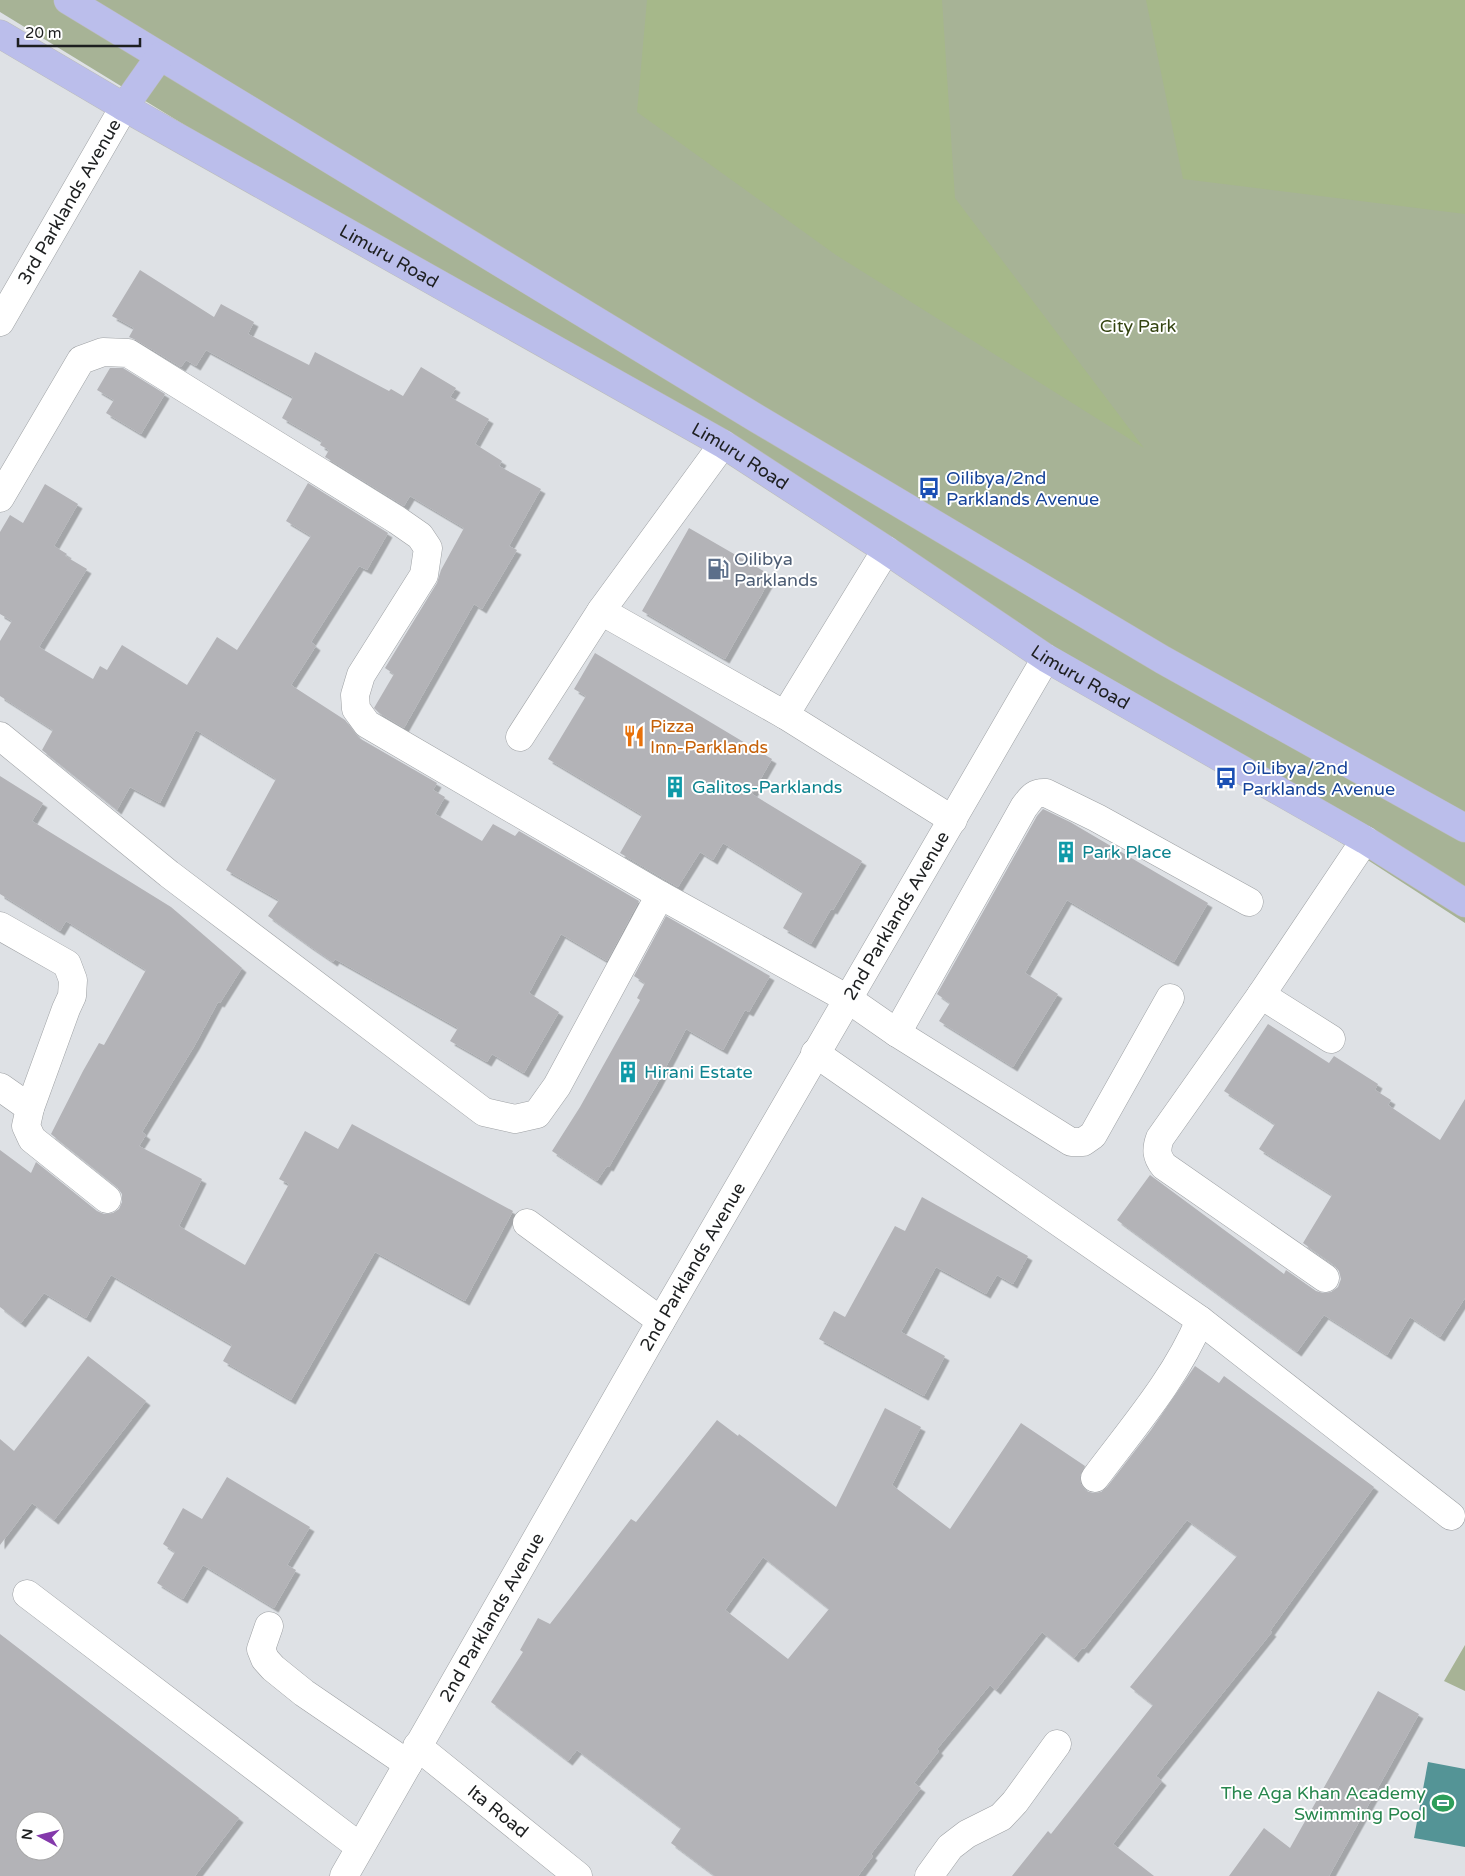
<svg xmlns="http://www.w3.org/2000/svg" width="1465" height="1876" font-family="'Varela Round',sans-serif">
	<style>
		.green { fill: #a7b396 }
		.forest { fill: #a6b88a }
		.water { fill: #549496 }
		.building { fill: #b3b3b7; fill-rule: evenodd; filter: url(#shadow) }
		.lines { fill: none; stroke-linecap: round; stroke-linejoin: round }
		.minor-casing { stroke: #9ea1a4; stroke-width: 29 }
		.major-casing { stroke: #bbbcbc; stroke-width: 29 }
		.minor { stroke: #fff; stroke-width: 28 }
		.major { stroke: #bbbeeb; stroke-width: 28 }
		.labels { text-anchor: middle; stroke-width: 4; stroke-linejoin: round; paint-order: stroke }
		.street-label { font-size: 18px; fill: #1d1f20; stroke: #fff }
		.park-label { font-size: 18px; fill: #344411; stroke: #fff }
		.transit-label { font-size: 18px; fill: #164399; stroke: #fff; text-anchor: start }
		.service-label { font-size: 18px; fill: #4e5e75; stroke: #fff; text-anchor: start }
		.food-label { font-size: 18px; fill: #c56008; stroke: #fff; text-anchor: start }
		.culture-label { font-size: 18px; fill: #0d838f; stroke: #fff; text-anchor: start }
		.leisure-label { font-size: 18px; fill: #27864d; stroke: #fff; text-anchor: end }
	</style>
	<defs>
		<filter id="shadow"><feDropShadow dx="4.5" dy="4.5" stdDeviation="0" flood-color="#0004"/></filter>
	</defs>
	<rect width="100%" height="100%" fill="#dee1e5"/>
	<path class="green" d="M 0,0 L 1465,0 L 1465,923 L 1060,661 L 0,12 Z
		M 1465,1645 L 1465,1691 L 1444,1681 Z"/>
	<path class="forest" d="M 647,0 L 942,0 L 955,198 L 1144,448 L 836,255 L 637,112 Z
		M 1146,0 L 1465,0 L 1465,214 L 1183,179 Z"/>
	<path class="water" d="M 1428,1762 L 1465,1769 L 1465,1847 L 1414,1838 Z"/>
	<path class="building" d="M 140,270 L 214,317 L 221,304 L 254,322 L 248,334 L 309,365 L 315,352 L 389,391 L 391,389 L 403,396 L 421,367 L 456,388 L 450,397 L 489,419 L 475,444 L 502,461 L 499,466 L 541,489 L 509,546 L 517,550 L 482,609 L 474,604 L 404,728 L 378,712 L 374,708 L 394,674 L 385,668 L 437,583 L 441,570 L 464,528 L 410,496 L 404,506 L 325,457 L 329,450 L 320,445 L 322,441 L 282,418 L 293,397 L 206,350 L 196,366 L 186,360 L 181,367 L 136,340 L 129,337 L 134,328 L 112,316 Z
		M 110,368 L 123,368 L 165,394 L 141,434 L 106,413 L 114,400 L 97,390 Z
		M 308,483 L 388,533 L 367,570 L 359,566 L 311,642 L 316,646 L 291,685 L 345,720 L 359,738 L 437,783 L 433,790 L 445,797 L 435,814 L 482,841 L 493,824 L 515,836 L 519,831 L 639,901 L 607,961 L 561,934 L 529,993 L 559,1012 L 524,1073 L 492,1054 L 487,1062 L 450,1041 L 458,1028 L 335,959 L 333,962 L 308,945 L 268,916 L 279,900 L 226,870 L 276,779 L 196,730 L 160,803 L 130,787 L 117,810 L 42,750 L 53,730 L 0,696 L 0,641 L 12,621 L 0,614 L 0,532 L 10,515 L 23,523 L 45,484 L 78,504 L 54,546 L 67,554 L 65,556 L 87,569 L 39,647 L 93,679 L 100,666 L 107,670 L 122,645 L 187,685 L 217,637 L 237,650 L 311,536 L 286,521 Z
		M 689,528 L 772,576 L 725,659 L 642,611 Z
		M 595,653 L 772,759 L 752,794 L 862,861 L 833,910 L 831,909 L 811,944 L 783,928 L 803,892 L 723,843 L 713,860 L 700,852 L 678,887 L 620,853 L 642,815 L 548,759 L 586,696 L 574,689 Z
		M 0,776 L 43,803 L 32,821 L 171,907 L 242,968 L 220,1003 L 218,1002 L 195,1045 L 142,1132 L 146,1135 L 139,1146 L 202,1179 L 179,1226 L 245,1265 L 289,1184 L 279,1179 L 305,1131 L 338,1149 L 352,1124 L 513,1211 L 465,1301 L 375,1252 L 291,1400 L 223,1361 L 232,1345 L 111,1275 L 86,1318 L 44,1293 L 21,1323 L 0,1307 L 0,1150 L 31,1173 L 36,1162 L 97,1211 L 104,1214 L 113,1213 L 119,1209 L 122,1202 L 122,1194 L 117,1187 L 51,1134 L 83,1071 L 99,1043 L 104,1045 L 146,970 L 66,921 L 60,931 L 0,894 Z
		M 1043,809 L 1070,822 L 1208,903 L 1174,962 L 1067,900 L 1025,973 L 1058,994 L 1013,1067 L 939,1021 L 950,1003 L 937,994 L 1037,816 Z
		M 666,916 L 770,976 L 749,1012 L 745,1010 L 723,1050 L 686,1029 L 657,1084 L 609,1167 L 607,1166 L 597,1181 L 552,1151 L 580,1107 L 640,1000 L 637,998 L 645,983 L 634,976 Z
		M 1268,1024 L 1329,1063 L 1334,1056 L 1378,1084 L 1375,1090 L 1391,1100 L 1388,1105 L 1440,1140 L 1465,1099 L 1465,1298 L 1440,1337 L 1410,1317 L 1387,1355 L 1324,1315 L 1297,1352 L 1117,1220 L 1150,1175 L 1284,1274 L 1286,1270 L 1316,1291 L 1323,1293 L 1331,1292 L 1338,1287 L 1341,1279 L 1339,1271 L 1334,1265 L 1303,1243 L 1332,1195 L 1259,1149 L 1275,1124 L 1224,1091 Z
		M 922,1197 L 1028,1256 L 1013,1284 L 997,1275 L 986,1294 L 936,1267 L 901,1332 L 945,1356 L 924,1396 L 819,1339 L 834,1311 L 845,1317 L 895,1226 L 905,1231 Z
		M 88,1356 L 146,1401 L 54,1520 L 32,1503 L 0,1545 L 0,1439 L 14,1451 Z
		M 1195,1366 L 1219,1383 L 1224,1376 L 1374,1487 L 1270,1631 L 1272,1632 L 1156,1776 L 1162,1781 L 1113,1844 L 1154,1876 L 1012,1876 L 1048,1831 L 1051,1834 L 1153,1705 L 1130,1687 L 1237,1556 L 1187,1520 L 1084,1649 L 1082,1648 L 1074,1658 L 1042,1632 L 996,1690 L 990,1685 L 937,1749 L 939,1751 L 914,1783 L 921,1788 L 871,1854 L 873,1856 L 858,1876 L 715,1876 L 671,1843 L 681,1828 L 577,1750 L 568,1761 L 491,1702 L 523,1652 L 520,1650 L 538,1618 L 550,1624 L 631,1519 L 636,1522 L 717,1420 L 738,1436 L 739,1434 L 836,1507 L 885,1408 L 921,1427 L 892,1485 L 950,1529 L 1021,1423 L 1085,1466 L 1080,1476 L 1081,1484 L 1086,1491 L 1093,1493 L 1101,1492 L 1107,1487 L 1151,1430 ZM 763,1557 L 829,1609 L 788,1659 L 725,1610 Z
		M 227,1477 L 310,1527 L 287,1565 L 296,1570 L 274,1608 L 203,1565 L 183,1599 L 157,1583 L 175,1552 L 163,1544 L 183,1508 L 202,1519 Z
		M 0,1634 L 239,1818 L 195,1876 L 0,1876 ZM 25,1821 L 55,1821 L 55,1851 L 25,1851 Z
		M 1378,1691 L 1419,1714 L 1329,1876 L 1229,1876 L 1264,1828 L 1290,1848 Z"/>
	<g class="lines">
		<g class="minor-casing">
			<g id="minor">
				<path id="s1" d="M 0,322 L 124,107"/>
				<path d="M 723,444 L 601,611 L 785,715 L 953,820"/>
				<path d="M 0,498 L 81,360 L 103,352 L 128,353 L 397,520 L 420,536 L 428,548 L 424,575 L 361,675 L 355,695 L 356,709 L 367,724 L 660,895"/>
				<path d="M 785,715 L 886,550"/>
				<path d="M 0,736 L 169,874 L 484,1112 L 515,1119 L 537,1114 L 557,1086 L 660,895 L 848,999 L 897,1033 L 1071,1142 L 1083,1142 L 1093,1135 L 1170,998"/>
				<path d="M 520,737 L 601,611"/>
				<path d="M 0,926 L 67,964 L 73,980 L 72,996 L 66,1009 L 30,1108 L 26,1126 L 32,1139 L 107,1199"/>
				<path d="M 1261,995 L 1331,1039"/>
				<path d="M 897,1033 L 1024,807 C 1031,798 1034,792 1046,793 L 1097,818 L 1249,902"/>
				<path d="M 815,1053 L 1200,1320 C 1176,1378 1133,1427 1095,1478"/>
				<path d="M 0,1087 L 30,1108"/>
				<path d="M 527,1223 L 661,1321"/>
				<path d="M 1325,1278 L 1164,1166 C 1156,1156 1156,1149 1160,1138 L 1261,995 L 1365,840"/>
				<path d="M 1200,1320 L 1451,1516"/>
				<path d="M 27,1594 L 360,1847"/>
				<path d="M 269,1626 L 261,1649 L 265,1659 L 273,1668 L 304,1693 L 408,1764"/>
				<path id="s2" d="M 417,1746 L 578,1876"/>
				<path id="s3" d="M 344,1876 L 661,1321 L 1046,658"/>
				<path d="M 929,1876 L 950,1847 L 967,1834 L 1001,1817 L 1015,1802 L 1057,1744"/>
			</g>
		</g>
		<g class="major-casing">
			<g id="major">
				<path d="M 68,0 L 756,418 L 1163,660 L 1465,828"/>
				<path id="s4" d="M 0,34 L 124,107 L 723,444 L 886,550 L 1046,658 L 1365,840 L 1465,903"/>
				<path d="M 124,107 L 160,56"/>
			</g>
		</g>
		<use href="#minor" class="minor"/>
		<use href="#major" class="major"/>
	</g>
	<defs>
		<g id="bus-bare" transform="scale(1.725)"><path d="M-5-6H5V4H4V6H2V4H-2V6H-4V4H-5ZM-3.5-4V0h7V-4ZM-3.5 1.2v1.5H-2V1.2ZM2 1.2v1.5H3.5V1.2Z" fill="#1a4fb4" stroke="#fff" stroke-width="2.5" paint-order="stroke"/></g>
		<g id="fuel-bare" transform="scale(1.725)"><path d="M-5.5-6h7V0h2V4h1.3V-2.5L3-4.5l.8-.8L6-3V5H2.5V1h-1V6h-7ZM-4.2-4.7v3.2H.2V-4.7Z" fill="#5c6f8a" stroke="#fff" stroke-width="2.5" paint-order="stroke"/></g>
		<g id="restaurant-bare" transform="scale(1.725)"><path d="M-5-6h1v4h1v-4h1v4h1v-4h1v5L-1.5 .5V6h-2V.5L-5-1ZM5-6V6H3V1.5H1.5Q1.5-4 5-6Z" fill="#e8710a" stroke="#fff" stroke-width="2.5" paint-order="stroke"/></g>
		<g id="building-bare" transform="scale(1.725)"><path d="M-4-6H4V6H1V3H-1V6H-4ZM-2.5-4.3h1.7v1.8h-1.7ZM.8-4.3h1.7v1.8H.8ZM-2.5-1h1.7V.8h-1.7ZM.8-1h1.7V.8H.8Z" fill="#0f9aa8" stroke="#fff" stroke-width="2.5" paint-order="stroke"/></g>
		<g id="stadium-bare" transform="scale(1.725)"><path d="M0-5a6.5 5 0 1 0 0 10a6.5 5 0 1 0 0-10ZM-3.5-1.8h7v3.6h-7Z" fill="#2e9e5b" stroke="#fff" stroke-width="2.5" paint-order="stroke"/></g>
	</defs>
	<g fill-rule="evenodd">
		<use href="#bus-bare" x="929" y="488"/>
		<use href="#fuel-bare" x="718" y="569"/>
		<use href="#restaurant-bare" x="634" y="736"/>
		<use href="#bus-bare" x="1226" y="778"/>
		<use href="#building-bare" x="675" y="787"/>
		<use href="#building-bare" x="1066" y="852"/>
		<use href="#building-bare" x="628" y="1072"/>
		<use href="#stadium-bare" x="1443" y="1803"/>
	</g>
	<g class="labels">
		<g class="street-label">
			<text dy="6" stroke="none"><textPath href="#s1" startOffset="139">3rd Parklands Avenue</textPath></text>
			<text dy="6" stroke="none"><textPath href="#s4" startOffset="448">Limuru Road</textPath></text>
			<text dy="6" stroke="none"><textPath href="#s4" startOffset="852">Limuru Road</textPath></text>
			<text dy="6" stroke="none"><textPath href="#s4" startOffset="1258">Limuru Road</textPath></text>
			<text dy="6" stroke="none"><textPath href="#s3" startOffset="1108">2nd Parklands Avenue</textPath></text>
			<text dy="6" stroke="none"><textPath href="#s3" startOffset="702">2nd Parklands Avenue</textPath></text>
			<text dy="6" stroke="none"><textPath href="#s3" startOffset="298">2nd Parklands Avenue</textPath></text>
			<text dy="6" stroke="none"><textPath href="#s2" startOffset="104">Ita Road</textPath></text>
		</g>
		<g class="park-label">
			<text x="1138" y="332">City Park</text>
		</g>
		<g class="transit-label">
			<text x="946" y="484">Oilibya/2nd<tspan x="946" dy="21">Parklands Avenue</tspan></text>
			<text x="1242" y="774">OiLibya/2nd<tspan x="1242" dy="21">Parklands Avenue</tspan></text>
		</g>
		<g class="service-label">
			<text x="734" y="565">Oilibya<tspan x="734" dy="21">Parklands</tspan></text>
		</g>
		<g class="food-label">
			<text x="650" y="732">Pizza<tspan x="650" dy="21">Inn-Parklands</tspan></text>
		</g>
		<g class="culture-label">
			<text x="692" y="793">Galitos-Parklands</text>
			<text x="1082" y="858">Park Place</text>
			<text x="644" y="1078">Hirani Estate</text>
		</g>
		<g class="leisure-label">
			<text x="1426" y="1799">The Aga Khan Academy<tspan x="1426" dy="21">Swimming Pool</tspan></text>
		</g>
	</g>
	<g transform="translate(40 1836) rotate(277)"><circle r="24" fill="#ffffff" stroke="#a5a5a6"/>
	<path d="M0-4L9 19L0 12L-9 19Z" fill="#8439ab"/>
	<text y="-8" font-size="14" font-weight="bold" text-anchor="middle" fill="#1d1f20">N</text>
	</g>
	<path d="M18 38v8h122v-8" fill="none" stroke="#1d1f20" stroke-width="2.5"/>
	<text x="25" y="38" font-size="15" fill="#1d1f20" stroke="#ffffff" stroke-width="4" paint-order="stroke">20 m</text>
</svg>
